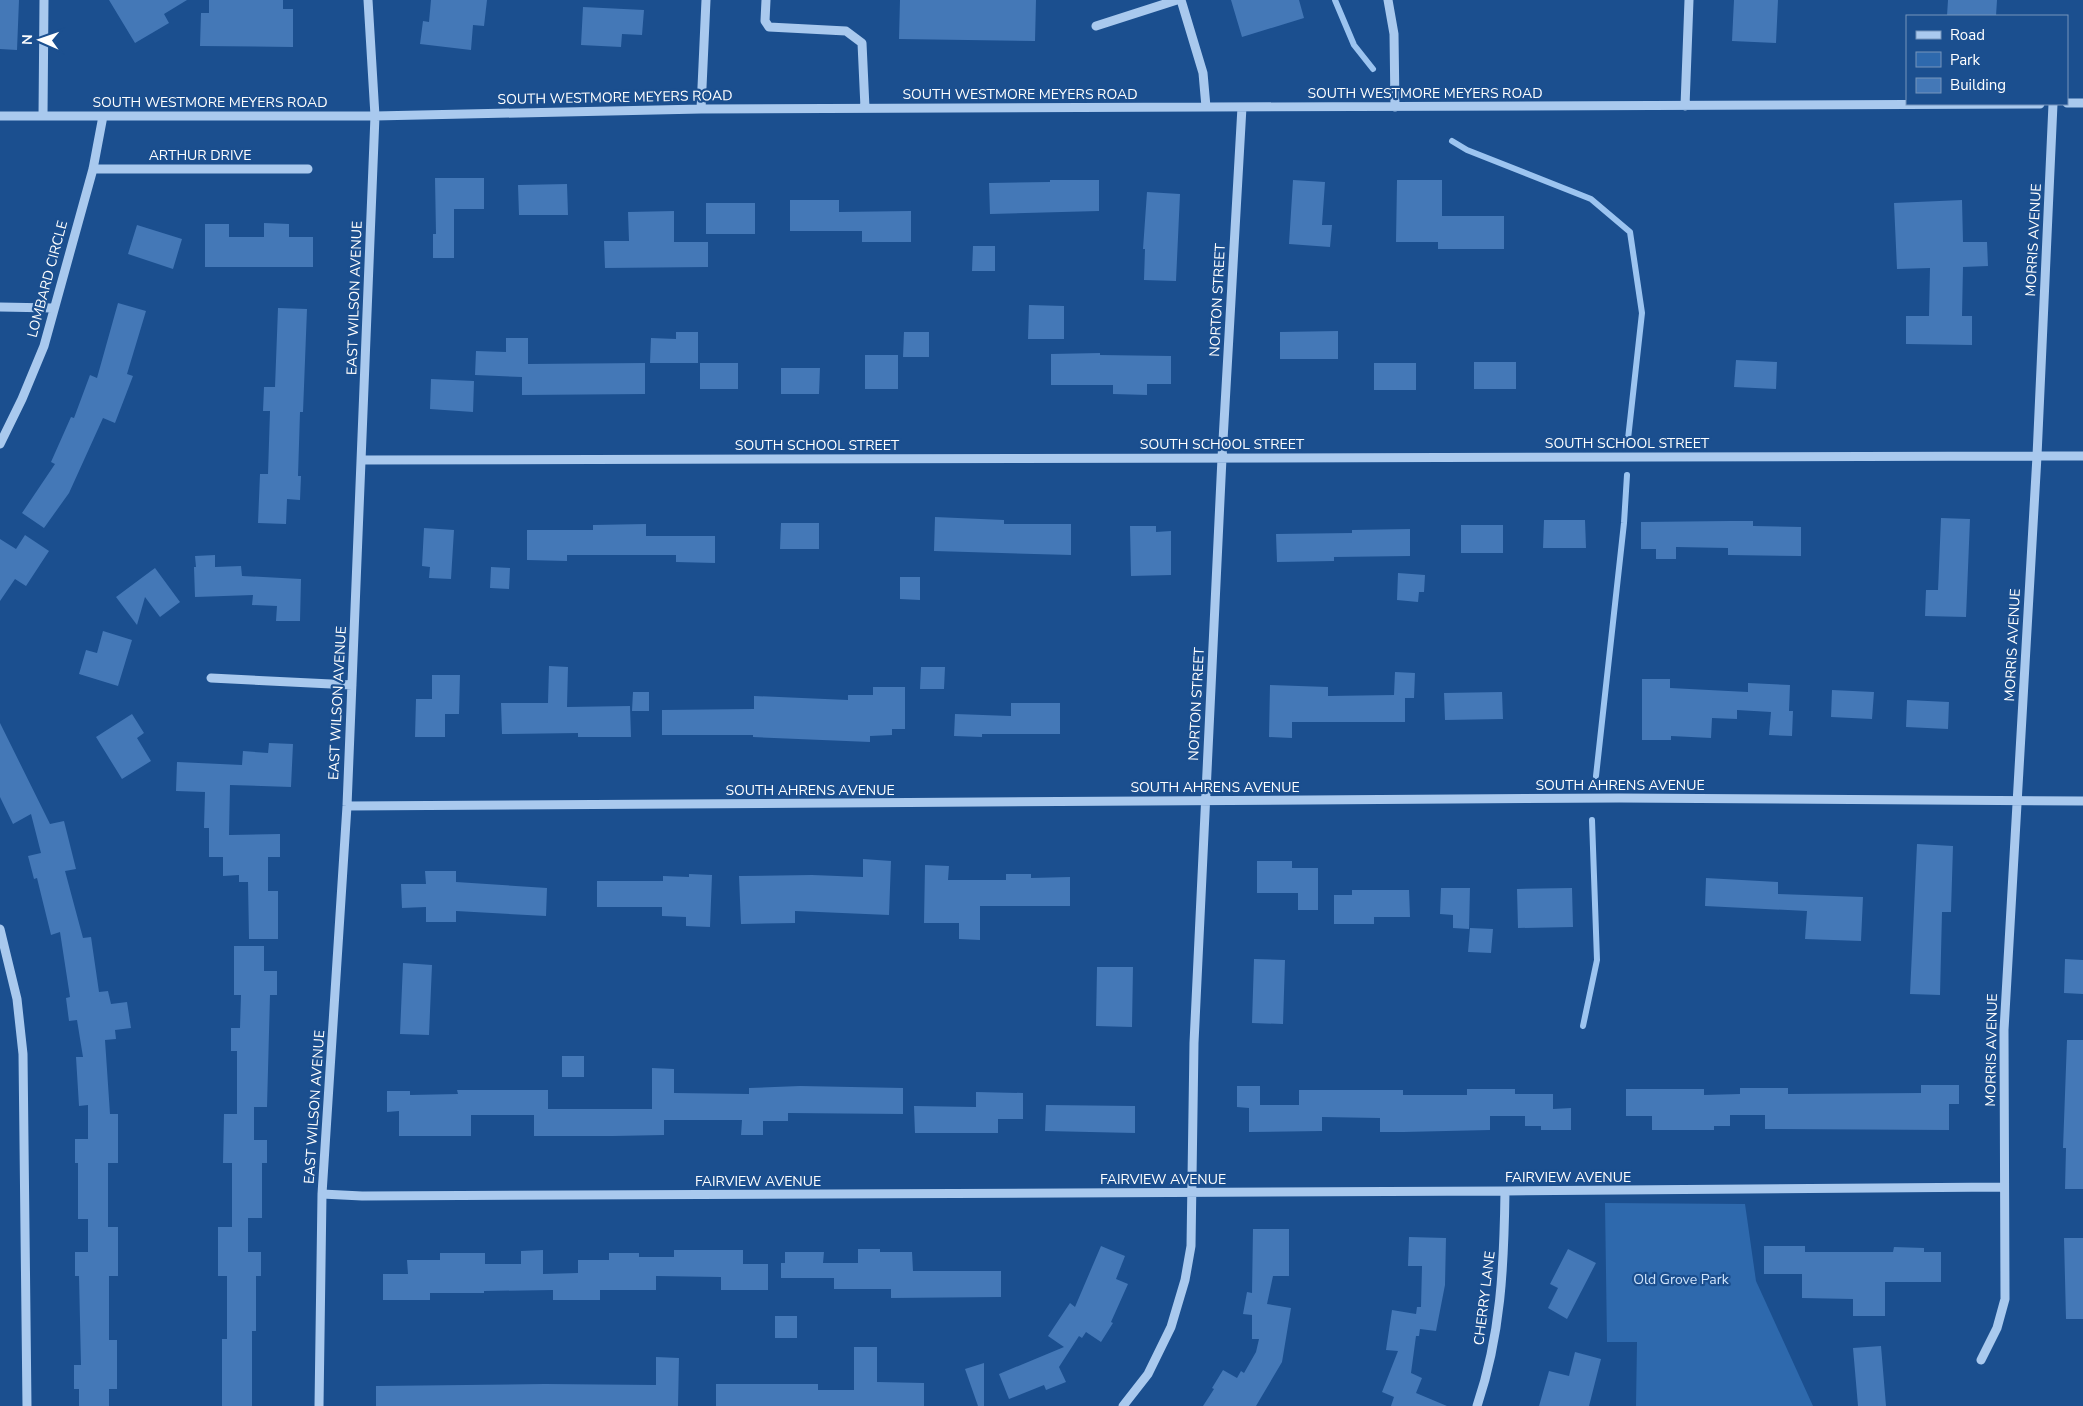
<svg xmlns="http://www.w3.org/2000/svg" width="2083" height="1406" font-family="'Nunito Sans',sans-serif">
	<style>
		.green { fill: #2e69ad }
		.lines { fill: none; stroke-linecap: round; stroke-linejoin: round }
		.stream { stroke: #9cc4f0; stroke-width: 6 }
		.building { fill: #4478b7 }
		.minor { stroke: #a9c9ee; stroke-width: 9 }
		.labels { text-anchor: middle; stroke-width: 4.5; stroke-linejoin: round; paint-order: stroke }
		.street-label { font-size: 14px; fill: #fff; stroke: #1b4f8f }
		.park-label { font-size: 14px; fill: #cfe3fa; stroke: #1b4f8f }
	</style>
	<rect width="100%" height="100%" fill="#1b4f8f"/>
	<path class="green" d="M 1605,1203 L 1745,1204 L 1756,1281 L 1813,1406 L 1636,1406 L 1637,1342 L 1607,1342 Z"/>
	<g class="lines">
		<path class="stream" d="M 1335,0 L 1354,45 L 1373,69
			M 1452,141 L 1467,150 L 1591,199 L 1630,232 L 1642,313 L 1628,439
			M 1596,776 L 1624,523 L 1627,475
			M 1583,1026 L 1597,960 L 1592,820"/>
	</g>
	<path class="building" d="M 0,0 L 19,0 L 17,50 L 0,49 Z
		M 109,0 L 187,0 L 164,14 L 169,23 L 135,43 Z
		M 209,0 L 283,0 L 283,9 L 293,9 L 293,47 L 200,46 L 201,13 L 209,13 Z
		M 431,0 L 487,0 L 484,26 L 473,25 L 471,50 L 420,44 L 423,21 L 429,22 Z
		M 900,0 L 1036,0 L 1035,41 L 899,39 Z
		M 1231,0 L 1299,0 L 1304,18 L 1242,37 Z
		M 1734,0 L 1778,0 L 1776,43 L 1732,41 Z
		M 1948,0 L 1997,0 L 1996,16 L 1947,16 Z
		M 583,7 L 644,10 L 642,35 L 622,34 L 621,47 L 581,45 Z
		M 435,178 L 484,178 L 484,209 L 454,209 L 454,258 L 433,258 L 433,234 L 436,234 Z
		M 1050,180 L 1099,180 L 1099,211 L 990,214 L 989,183 L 1050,182 Z
		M 1293,180 L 1325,182 L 1322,225 L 1332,225 L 1330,247 L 1289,244 Z
		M 1397,180 L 1442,180 L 1442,216 L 1504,216 L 1504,249 L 1438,249 L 1438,242 L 1396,242 Z
		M 567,184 L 568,215 L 519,215 L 518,185 Z
		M 1147,192 L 1180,194 L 1176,281 L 1144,280 L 1145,249 L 1143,249 Z
		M 790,200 L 839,200 L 839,212 L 911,211 L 911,242 L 862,242 L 862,231 L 790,231 Z
		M 1962,200 L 1963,242 L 1987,242 L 1988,266 L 1963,267 L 1962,316 L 1972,316 L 1972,345 L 1906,344 L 1906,316 L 1929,316 L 1930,268 L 1897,269 L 1894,203 Z
		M 706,203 L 755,203 L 755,234 L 706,234 Z
		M 674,211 L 674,242 L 708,242 L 708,267 L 605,268 L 604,241 L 629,241 L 628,212 Z
		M 264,223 L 289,224 L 289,237 L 313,237 L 313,267 L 205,267 L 205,224 L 229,224 L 229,237 L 264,237 Z
		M 137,225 L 182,239 L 173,269 L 128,254 Z
		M 973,246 L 995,246 L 995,271 L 972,271 Z
		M 118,303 L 146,311 L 127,374 L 133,376 L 115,423 L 103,418 L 69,493 L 44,528 L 22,513 L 55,464 L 51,462 L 71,417 L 74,418 L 90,375 L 97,378 Z
		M 1029,305 L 1064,306 L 1064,339 L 1028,339 Z
		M 278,308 L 307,309 L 303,412 L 300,412 L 298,476 L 301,476 L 300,500 L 287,499 L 286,524 L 258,523 L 260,474 L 268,474 L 270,411 L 263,411 L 264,387 L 275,387 Z
		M 1338,331 L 1338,359 L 1280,359 L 1280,332 Z
		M 676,332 L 698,332 L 698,363 L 650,363 L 651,338 L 676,339 Z
		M 904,332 L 929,332 L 929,357 L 903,357 Z
		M 506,338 L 528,338 L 528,364 L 645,363 L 645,394 L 522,395 L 522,377 L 475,375 L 476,351 L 506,352 Z
		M 1100,353 L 1100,355 L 1171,356 L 1171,384 L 1147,384 L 1147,395 L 1113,394 L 1113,385 L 1051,385 L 1051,354 Z
		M 865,355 L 898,355 L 898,389 L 865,389 Z
		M 1736,360 L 1777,362 L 1776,389 L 1734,387 Z
		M 1474,362 L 1516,362 L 1516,389 L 1474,389 Z
		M 700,363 L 738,363 L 738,389 L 700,389 Z
		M 1374,363 L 1416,363 L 1416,390 L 1374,390 Z
		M 781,368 L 820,368 L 819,394 L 781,394 Z
		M 431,379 L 474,381 L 473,412 L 430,409 Z
		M 935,517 L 1004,520 L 1004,524 L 1071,524 L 1071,555 L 934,551 Z
		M 1941,518 L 1970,519 L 1966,617 L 1925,616 L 1926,590 L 1938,590 Z
		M 1544,520 L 1585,520 L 1586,548 L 1543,548 Z
		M 1729,521 L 1753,521 L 1753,526 L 1801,527 L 1801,556 L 1728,555 L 1728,548 L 1676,547 L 1676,559 L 1656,559 L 1656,549 L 1641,549 L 1641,522 Z
		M 781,523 L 819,523 L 819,549 L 780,549 Z
		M 646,524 L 646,536 L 715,536 L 715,563 L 676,562 L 676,555 L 567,555 L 567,561 L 527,560 L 527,530 L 593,530 L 593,525 Z
		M 1461,525 L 1503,525 L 1503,553 L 1461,553 Z
		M 1130,526 L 1156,526 L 1156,532 L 1171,531 L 1171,575 L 1131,576 Z
		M 424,528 L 454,530 L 451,579 L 429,578 L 430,567 L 422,566 Z
		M 1410,529 L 1410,556 L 1334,557 L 1334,561 L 1277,562 L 1276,534 L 1352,533 L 1352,530 Z
		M 25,535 L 49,551 L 26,586 L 15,579 L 0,601 L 0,539 L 16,549 Z
		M 215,555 L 215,567 L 241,566 L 242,576 L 301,579 L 300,621 L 276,621 L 277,606 L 252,605 L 253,595 L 195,597 L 194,567 L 196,567 L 195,556 Z
		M 491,567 L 510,568 L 509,589 L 490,588 Z
		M 155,568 L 180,602 L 160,617 L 145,597 L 137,625 L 116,597 Z
		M 1398,573 L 1425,575 L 1424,592 L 1419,592 L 1418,602 L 1397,600 Z
		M 900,577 L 920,577 L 920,600 L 900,599 Z
		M 103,631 L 132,640 L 118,686 L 79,674 L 86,650 L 97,653 Z
		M 549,666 L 568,667 L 567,707 L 630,706 L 631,737 L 578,737 L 578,733 L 502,734 L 501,703 L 548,703 Z
		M 921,667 L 945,667 L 944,689 L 920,689 Z
		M 1395,672 L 1415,673 L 1414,698 L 1405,698 L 1405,722 L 1292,722 L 1292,738 L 1269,737 L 1270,685 L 1328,687 L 1328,696 L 1394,695 Z
		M 432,675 L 460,675 L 459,714 L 445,714 L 445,737 L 415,737 L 416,699 L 432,699 Z
		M 1642,679 L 1670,679 L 1670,688 L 1748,692 L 1748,683 L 1790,685 L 1789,711 L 1793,711 L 1792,736 L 1769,735 L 1771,712 L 1737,710 L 1737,719 L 1712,718 L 1711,738 L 1671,736 L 1671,740 L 1642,740 Z
		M 873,687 L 905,687 L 905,729 L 892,729 L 892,735 L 870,736 L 870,742 L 753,737 L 753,735 L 662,735 L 662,710 L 754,709 L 754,696 L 848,700 L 848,695 L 873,695 Z
		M 1832,690 L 1874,692 L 1872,719 L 1831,717 Z
		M 633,692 L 649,692 L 649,711 L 632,711 Z
		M 1502,692 L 1503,719 L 1445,720 L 1444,693 Z
		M 1907,700 L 1949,702 L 1948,729 L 1906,727 Z
		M 1011,703 L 1060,703 L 1060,734 L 982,734 L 982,737 L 954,736 L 955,714 L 1011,716 Z
		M 132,714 L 144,733 L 137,738 L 151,761 L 122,779 L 96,737 Z
		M 0,723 L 50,824 L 64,821 L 76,869 L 65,871 L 83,938 L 91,937 L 99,992 L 108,991 L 111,1004 L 127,1002 L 131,1028 L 115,1030 L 116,1039 L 105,1040 L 110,1114 L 118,1114 L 118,1163 L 108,1163 L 108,1227 L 118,1227 L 118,1276 L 109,1276 L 109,1340 L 117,1340 L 117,1389 L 109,1389 L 109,1406 L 79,1406 L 79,1389 L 74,1389 L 74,1365 L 81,1365 L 79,1276 L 75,1276 L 75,1252 L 88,1252 L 88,1219 L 78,1219 L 78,1163 L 75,1163 L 75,1139 L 88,1139 L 88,1105 L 79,1106 L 76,1057 L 83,1057 L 77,1020 L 69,1021 L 66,998 L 70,997 L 60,932 L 51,935 L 37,878 L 34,879 L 28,856 L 41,853 L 31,814 L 13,824 L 0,797 Z
		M 269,743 L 293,744 L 291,787 L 230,785 L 229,835 L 280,834 L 280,857 L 268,857 L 268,891 L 278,891 L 278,939 L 249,939 L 248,882 L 239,882 L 239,875 L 223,876 L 223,857 L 209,857 L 209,828 L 204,828 L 205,792 L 176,791 L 177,762 L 242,765 L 243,751 L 268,753 Z
		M 1917,844 L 1953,846 L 1951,912 L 1942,912 L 1940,995 L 1910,994 Z
		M 863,859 L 891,861 L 889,915 L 795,911 L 795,923 L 741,924 L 739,876 L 812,875 L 863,877 Z
		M 1257,861 L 1292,861 L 1292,868 L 1318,868 L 1318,910 L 1298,910 L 1298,893 L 1257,893 Z
		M 925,865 L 949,866 L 948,880 L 1006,880 L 1006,874 L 1031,874 L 1031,878 L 1070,877 L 1070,906 L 980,906 L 980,940 L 959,939 L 959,923 L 924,923 Z
		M 425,871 L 456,871 L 456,882 L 547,888 L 546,916 L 456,911 L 456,922 L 426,922 L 426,907 L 402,908 L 401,884 L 426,884 Z
		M 689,874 L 712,875 L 710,927 L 686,926 L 686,917 L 662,916 L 662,907 L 597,907 L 597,881 L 663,881 L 663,876 L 689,877 Z
		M 1706,878 L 1778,882 L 1778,894 L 1863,897 L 1861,941 L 1805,939 L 1807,911 L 1705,906 Z
		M 1441,888 L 1470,888 L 1469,929 L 1453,928 L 1453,915 L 1440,914 Z
		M 1572,888 L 1573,927 L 1518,928 L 1517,889 Z
		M 1352,890 L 1409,890 L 1410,917 L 1374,917 L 1374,924 L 1334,924 L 1334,895 L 1352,895 Z
		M 1470,928 L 1493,929 L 1491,953 L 1468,952 Z
		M 234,946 L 264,946 L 264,971 L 277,971 L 277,995 L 270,995 L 267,1107 L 254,1107 L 254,1140 L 267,1140 L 267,1163 L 262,1163 L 262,1218 L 248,1218 L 248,1252 L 261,1252 L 261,1276 L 256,1276 L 256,1331 L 252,1331 L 252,1406 L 222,1406 L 222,1339 L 227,1339 L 227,1276 L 218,1276 L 218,1227 L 232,1227 L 232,1163 L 223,1163 L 224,1114 L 237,1114 L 237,1051 L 231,1051 L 231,1028 L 240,1028 L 241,995 L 234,995 Z
		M 1254,959 L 1285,960 L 1283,1024 L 1252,1023 Z
		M 2065,959 L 2083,960 L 2083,994 L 2064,993 Z
		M 403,963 L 432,965 L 429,1035 L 400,1034 Z
		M 1097,967 L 1133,967 L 1132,1027 L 1096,1026 Z
		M 2067,1040 L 2083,1040 L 2083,1189 L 2065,1189 L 2066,1148 L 2063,1148 Z
		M 562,1056 L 584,1056 L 584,1077 L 562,1077 Z
		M 652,1068 L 674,1069 L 674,1093 L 749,1094 L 749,1088 L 800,1086 L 903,1088 L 903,1114 L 788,1113 L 788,1121 L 763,1121 L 763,1135 L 741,1135 L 742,1120 L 664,1120 L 664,1135 L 613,1136 L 534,1136 L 534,1115 L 471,1115 L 471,1136 L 399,1136 L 399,1111 L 387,1112 L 387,1091 L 410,1091 L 410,1095 L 458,1094 L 457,1090 L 548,1090 L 548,1109 L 652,1109 Z
		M 1921,1085 L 1959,1085 L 1959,1104 L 1949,1104 L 1949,1130 L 1765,1129 L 1765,1115 L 1730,1115 L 1730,1126 L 1714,1126 L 1714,1130 L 1652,1130 L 1652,1116 L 1626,1116 L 1626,1089 L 1704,1089 L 1704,1095 L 1740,1094 L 1740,1088 L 1788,1088 L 1788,1094 L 1921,1093 Z
		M 1237,1086 L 1260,1086 L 1260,1105 L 1299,1105 L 1299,1090 L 1403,1090 L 1403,1095 L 1467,1095 L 1467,1089 L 1515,1089 L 1515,1094 L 1553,1094 L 1553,1109 L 1571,1108 L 1571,1130 L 1541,1130 L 1541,1126 L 1525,1126 L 1525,1116 L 1490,1116 L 1490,1130 L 1403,1132 L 1380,1132 L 1380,1118 L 1322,1117 L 1322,1131 L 1249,1132 L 1249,1108 L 1237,1107 Z
		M 976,1092 L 1023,1093 L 1023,1119 L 998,1119 L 998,1133 L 915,1133 L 914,1106 L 976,1107 Z
		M 1046,1105 L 1135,1106 L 1135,1133 L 1045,1131 Z
		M 1253,1229 L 1289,1229 L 1289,1276 L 1273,1276 L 1267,1304 L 1291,1308 L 1282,1362 L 1256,1406 L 1203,1406 L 1214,1389 L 1212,1388 L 1223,1370 L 1237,1378 L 1241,1371 L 1244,1373 L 1256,1352 L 1259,1339 L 1252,1339 L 1252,1315 L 1243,1314 L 1247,1292 L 1252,1293 Z
		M 1409,1237 L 1446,1238 L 1445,1285 L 1436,1331 L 1420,1329 L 1419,1336 L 1416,1336 L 1411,1373 L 1422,1378 L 1416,1393 L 1447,1406 L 1391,1406 L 1394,1397 L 1382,1392 L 1398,1351 L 1386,1350 L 1392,1310 L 1416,1314 L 1417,1307 L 1421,1307 L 1422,1266 L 1408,1266 Z
		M 2064,1238 L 2083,1238 L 2083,1319 L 2066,1319 Z
		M 1101,1246 L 1125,1256 L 1116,1279 L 1128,1284 L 1111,1322 L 1113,1323 L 1101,1342 L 1086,1332 L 1082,1338 L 1079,1336 L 1059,1367 L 1066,1382 L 1046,1390 L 1044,1385 L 1009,1399 L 999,1374 L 1064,1347 L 1048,1336 L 1070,1303 L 1075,1307 Z
		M 1764,1246 L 1805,1246 L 1805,1252 L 1893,1252 L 1894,1247 L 1924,1248 L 1924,1252 L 1941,1252 L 1941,1282 L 1885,1282 L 1885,1316 L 1853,1316 L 1853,1299 L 1802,1298 L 1802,1274 L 1764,1274 Z
		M 858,1249 L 880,1249 L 880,1252 L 912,1252 L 913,1271 L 1001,1271 L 1001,1297 L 891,1298 L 891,1289 L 834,1289 L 834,1278 L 781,1278 L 781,1263 L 785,1263 L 785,1252 L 824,1252 L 823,1263 L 858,1263 Z
		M 1568,1249 L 1596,1263 L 1567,1319 L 1548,1308 L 1558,1288 L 1550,1284 Z
		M 543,1250 L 543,1274 L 578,1273 L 578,1260 L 609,1260 L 609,1253 L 639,1253 L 639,1257 L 674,1257 L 674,1250 L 743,1250 L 743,1264 L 768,1264 L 768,1290 L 721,1290 L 721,1277 L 656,1276 L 656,1290 L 600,1290 L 600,1300 L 553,1300 L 553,1290 L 484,1291 L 484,1293 L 430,1293 L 430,1300 L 383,1300 L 383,1274 L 408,1274 L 407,1260 L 440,1260 L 440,1253 L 485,1253 L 485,1264 L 521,1264 L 521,1251 Z
		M 775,1316 L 797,1316 L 797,1338 L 775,1338 Z
		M 1881,1346 L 1886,1406 L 1858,1406 L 1853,1348 Z
		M 854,1347 L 877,1347 L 877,1382 L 924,1383 L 924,1406 L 716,1406 L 716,1384 L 818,1384 L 818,1390 L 854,1390 Z
		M 1575,1352 L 1601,1359 L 1589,1406 L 1539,1406 L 1549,1371 L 1569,1376 Z
		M 656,1357 L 679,1358 L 678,1406 L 376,1406 L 376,1386 L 545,1384 L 656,1385 Z
		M 984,1363 L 984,1406 L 978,1406 L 965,1369 Z"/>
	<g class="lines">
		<path class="minor" d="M 766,0 L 765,21 L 769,27 L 846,31 L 862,43 L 865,108
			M 1181,0 L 1203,73 L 1206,107
			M 1388,0 L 1394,34 L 1395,107
			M 1096,26 L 1177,0
			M 2067,103 L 2083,103
			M 1685,106 L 1689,0
			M 701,109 L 706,0
			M 0,116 L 375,116 L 701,109 L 2040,104
			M 43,116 L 44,0
			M 93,169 L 308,169
			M 0,307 L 53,308
			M 0,444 L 22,399 L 44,346 L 93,169 L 103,116
			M 361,460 L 2083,456
			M 211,678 L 352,685
			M 347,806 L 1619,798 L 2083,801
			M 0,929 L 17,999 L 23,1054 L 27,1406
			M 322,1194 L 362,1196 L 1505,1191 L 2004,1187
			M 1981,1360 L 1997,1328 L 2005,1299 L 2004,1030 L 2037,456 L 2053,104
			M 319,1406 L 322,1194 L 347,806 L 375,116 L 368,0
			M 1123,1406 L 1148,1374 L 1171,1327 L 1185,1280 L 1191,1246 L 1194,1043 L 1222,458 L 1242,107
			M 1477,1406 C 1501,1335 1504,1266 1505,1191"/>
	</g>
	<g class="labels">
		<g class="street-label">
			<text x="1425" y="98">SOUTH WESTMORE MEYERS ROAD</text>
			<text x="1020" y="99">SOUTH WESTMORE MEYERS ROAD</text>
			<text transform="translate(615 97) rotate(-1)" y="5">SOUTH WESTMORE MEYERS ROAD</text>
			<text x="210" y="107">SOUTH WESTMORE MEYERS ROAD</text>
			<text x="200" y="160">ARTHUR DRIVE</text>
			<text transform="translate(2033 240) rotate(-87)" y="5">MORRIS AVENUE</text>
			<text transform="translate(47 279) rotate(-75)" y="5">LOMBARD CIRCLE</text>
			<text transform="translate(354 298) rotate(-88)" y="5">EAST WILSON AVENUE</text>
			<text transform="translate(1217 300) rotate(-87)" y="5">NORTON STREET</text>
			<text x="1627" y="448">SOUTH SCHOOL STREET</text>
			<text x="1222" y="449">SOUTH SCHOOL STREET</text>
			<text x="817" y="450">SOUTH SCHOOL STREET</text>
			<text transform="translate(2012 645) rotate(-87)" y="5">MORRIS AVENUE</text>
			<text transform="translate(337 703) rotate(-87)" y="5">EAST WILSON AVENUE</text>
			<text transform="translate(1196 704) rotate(-87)" y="5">NORTON STREET</text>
			<text x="1620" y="790">SOUTH AHRENS AVENUE</text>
			<text x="1215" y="792">SOUTH AHRENS AVENUE</text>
			<text x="810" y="795">SOUTH AHRENS AVENUE</text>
			<text transform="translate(1991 1050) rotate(-89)" y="5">MORRIS AVENUE</text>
			<text transform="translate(314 1107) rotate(-86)" y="5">EAST WILSON AVENUE</text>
			<text x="1568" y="1182">FAIRVIEW AVENUE</text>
			<text x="1163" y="1184">FAIRVIEW AVENUE</text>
			<text x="758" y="1186">FAIRVIEW AVENUE</text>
			<text transform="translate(1484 1298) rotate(-83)" y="5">CHERRY LANE</text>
		</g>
		<g class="park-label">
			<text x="1681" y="1284">Old Grove Park</text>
		</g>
	</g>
	<rect x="1906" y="15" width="162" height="90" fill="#1b4f8f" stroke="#7695bc"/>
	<rect x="1916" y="31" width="25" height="8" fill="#a9c9ee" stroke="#7695bc"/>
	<text x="1950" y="40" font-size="15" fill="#ffffff">Road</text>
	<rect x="1916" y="52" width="25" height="15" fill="#2e69ad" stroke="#7695bc"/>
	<text x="1950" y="65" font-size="15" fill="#ffffff">Park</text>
	<rect x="1916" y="78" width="25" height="15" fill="#4478b7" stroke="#7695bc"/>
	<text x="1950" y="90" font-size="15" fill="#ffffff">Building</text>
	<g transform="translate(40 40) rotate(272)" stroke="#1b4f8f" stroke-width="4" paint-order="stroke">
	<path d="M0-4L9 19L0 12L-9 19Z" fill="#ffffff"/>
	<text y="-8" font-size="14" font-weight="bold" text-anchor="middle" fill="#ffffff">N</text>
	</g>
</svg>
